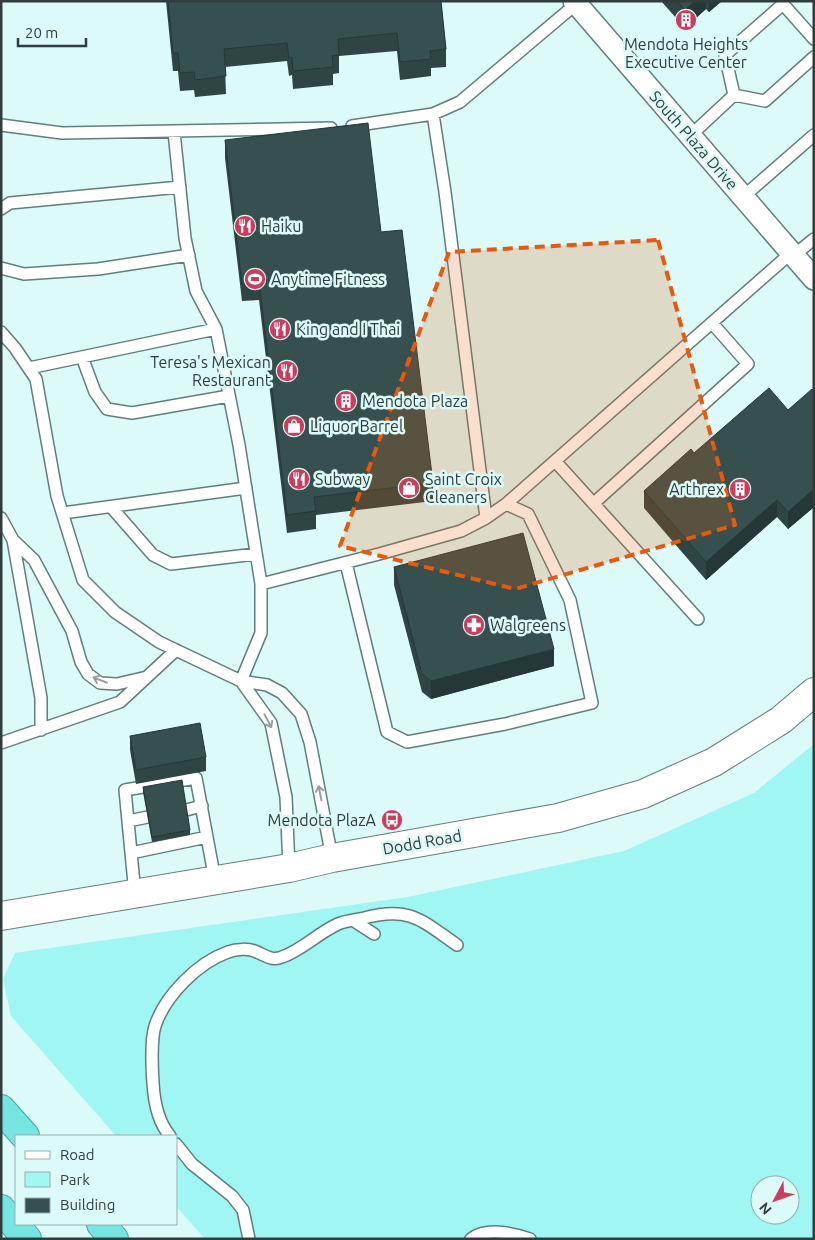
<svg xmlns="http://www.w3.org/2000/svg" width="815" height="1240" font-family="Ubuntu,sans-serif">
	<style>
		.green { fill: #9ff6f2; fill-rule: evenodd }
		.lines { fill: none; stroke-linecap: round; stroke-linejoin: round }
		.service-casing { stroke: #627e7c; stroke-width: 14 }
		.minor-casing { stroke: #627e7c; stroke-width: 24 }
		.secondary-casing { stroke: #627e7c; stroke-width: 30 }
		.trunk-casing { stroke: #47a5a1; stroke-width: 30 }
		.service { stroke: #fff; stroke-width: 11 }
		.minor { stroke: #fff; stroke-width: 21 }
		.secondary { stroke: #fff; stroke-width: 28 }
		.trunk { stroke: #76e4e0; stroke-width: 28 }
		.wall { fill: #2e4543 }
		.shaded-wall { fill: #253837 }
		.building { fill: #35504e; stroke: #253837 }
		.oneway { stroke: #989e9e }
		.marked { fill: #e8590c; fill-opacity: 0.2; stroke: #e8590c; stroke-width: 4; stroke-dasharray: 10 6; stroke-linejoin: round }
		.labels { text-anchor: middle; stroke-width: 5; stroke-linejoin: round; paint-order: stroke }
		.poi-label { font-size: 16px; fill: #313d3c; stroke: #dbfaf8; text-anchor: start }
		.street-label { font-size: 16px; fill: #313d3c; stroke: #dbfaf8 }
	</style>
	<rect width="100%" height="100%" fill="#dbfaf8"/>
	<path class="green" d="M 814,744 L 814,1239 L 205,1239 L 176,1206 L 176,1136 L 116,1136 L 11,1016 L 3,979 L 15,953 L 408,897 L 624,851 L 754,793 ZM 760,1185 L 790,1185 L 790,1215 L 760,1215 Z"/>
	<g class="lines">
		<g class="service-casing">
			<path id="service" d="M 734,95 L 725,55 L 783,4 L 814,39
				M 734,95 L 765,101 L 814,57
				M 1,125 L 62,133 L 331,128
				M 352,126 L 433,114 L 460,102 L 576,4
				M 174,132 L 185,238 L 196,291 L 216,329 L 239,445 L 261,584
				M 690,136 L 734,95
				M 743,197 L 814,135
				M 1,209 L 10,203 L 180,187
				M 793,256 L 814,239
				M 1,268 L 24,274 L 98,269 L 189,255
				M 1,332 L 15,348 L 36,379 L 57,496 L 83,580 L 115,612 L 159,642 L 241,681 L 267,685 L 282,693 L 301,714 L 310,742 L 332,858
				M 82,357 L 95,392 L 107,409 L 132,413 L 229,396
				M 29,368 L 216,329
				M 555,461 L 698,619
				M 594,503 L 748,364 L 712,323
				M 506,504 L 791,253
				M 111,507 L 153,555 L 171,564 L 256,554
				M 63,513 L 246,488
				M 1,518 L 13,540 L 34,560 L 72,631 L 81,662 L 88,674 L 100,683 L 117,684 L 147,677
				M 13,540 L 41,698 L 41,730
				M 346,563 L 387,732 L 407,742 L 505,724 L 592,703 L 570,600 L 528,514 L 506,504 L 486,518
				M 241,681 L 261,633 L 261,584 L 379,554 L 461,531 L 486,518 L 445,192 L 433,114
				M 241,681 L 271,723 L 286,797 L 289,868
				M 1,743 L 120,702 L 176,650
				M 186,810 L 202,806
				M 128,821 L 148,817
				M 131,853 L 207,837
				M 135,894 L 125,790 L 196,778 L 215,880
				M 354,921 L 374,934
				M 170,1136 C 158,1122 154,1101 153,1083 C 152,1069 151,1039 155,1026 C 165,996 197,963 228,952 C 236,949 249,948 257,952 C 266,956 272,961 282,957 C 302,950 318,933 338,924 C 345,921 355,920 364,918 C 410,906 421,920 457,945
				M 176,1144 L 192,1164 L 232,1196 L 243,1210 L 249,1239
				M 471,1239 C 486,1227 513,1233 530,1239"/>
		</g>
		<g class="minor-casing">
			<path id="minor" d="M 574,1 L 814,279"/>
		</g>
		<g class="secondary-casing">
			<path id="secondary" d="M 1,916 L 289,868 L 332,858 L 558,818 L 643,794 L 714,762 L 781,720 L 814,692"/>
		</g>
		<g class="trunk-casing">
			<path id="trunk" d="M 1,1109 L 25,1136
				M 1,1209 L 27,1239
				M 101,1224 L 114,1239"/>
		</g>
		<use href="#service" class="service"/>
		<use href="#minor" class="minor"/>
		<use href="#secondary" class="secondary"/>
		<use href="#trunk" class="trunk"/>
	</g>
	<path class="wall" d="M 166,1 L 441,1 L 446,49 L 446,67 L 431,68 L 431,76 L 400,80 L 397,51 L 339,56 L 339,73 L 333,74 L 333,85 L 293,89 L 292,75 L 289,76 L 287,61 L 225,67 L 226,94 L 195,97 L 194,90 L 180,91 L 178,71 L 173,71 Z
		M 661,1 L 722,1 L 709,12 L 706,9 L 685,28 Z
		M 225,140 L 381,232 L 433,483 L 433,501 L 316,515 L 316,529 L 287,533 L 259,300 L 242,301 L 225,158 Z
		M 814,391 L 814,507 L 788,529 L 777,517 L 706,580 L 644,508 L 644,491 L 694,453 L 788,410 Z
		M 394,567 L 554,666 L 431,699 L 422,692 L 394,585 Z
		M 130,736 L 206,757 L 206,771 L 136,784 L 130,750 Z
		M 143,787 L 190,830 L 190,835 L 152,842 L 143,792 Z"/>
	<path class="shaded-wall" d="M 695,1 L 706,1 L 706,9 L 685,28 L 685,10 Z
		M 709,1 L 722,1 L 709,12 Z
		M 814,489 L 814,507 L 788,529 L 788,512 Z
		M 777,500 L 777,517 L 706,580 L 706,562 Z
		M 554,649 L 554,666 L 431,699 L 431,681 Z"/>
	<path class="building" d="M 168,1 L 441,1 L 446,49 L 430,51 L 431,59 L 400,62 L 397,33 L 338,39 L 339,55 L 332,56 L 333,67 L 293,71 L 292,57 L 289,58 L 287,43 L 224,49 L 226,76 L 195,80 L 194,72 L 180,73 L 178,53 L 173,53 Z
		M 677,1 L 695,1 L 685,10 Z
		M 368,123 L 381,232 L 402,230 L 433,483 L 314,497 L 316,511 L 287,515 L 259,282 L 242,284 L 225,140 Z
		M 769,388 L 788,410 L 812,389 L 814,391 L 814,489 L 788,512 L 777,500 L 706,562 L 644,491 L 691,449 L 694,453 Z
		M 523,533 L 554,649 L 431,681 L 422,674 L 394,567 Z
		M 200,723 L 206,757 L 136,770 L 130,736 Z
		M 182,780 L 190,830 L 152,837 L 143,787 Z"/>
	<defs><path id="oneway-shaft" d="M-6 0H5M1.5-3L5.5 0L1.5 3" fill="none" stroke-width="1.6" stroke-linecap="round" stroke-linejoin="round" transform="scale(1.25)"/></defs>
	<g class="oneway">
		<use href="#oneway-shaft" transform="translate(100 680) rotate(-159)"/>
		<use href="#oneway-shaft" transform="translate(268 721) rotate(62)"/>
		<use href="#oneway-shaft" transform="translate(320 793) rotate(-101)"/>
	</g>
	<path class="marked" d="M 658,240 L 735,525 L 515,589 L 340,546 L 449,252 Z"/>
	<defs>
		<g id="building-disc" transform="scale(1.125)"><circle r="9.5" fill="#cc3c5d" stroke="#dbfaf8"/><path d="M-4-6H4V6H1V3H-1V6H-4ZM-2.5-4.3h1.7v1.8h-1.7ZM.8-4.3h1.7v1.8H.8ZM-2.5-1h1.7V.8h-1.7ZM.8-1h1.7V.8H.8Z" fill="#fff"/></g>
		<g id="restaurant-disc" transform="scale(1.125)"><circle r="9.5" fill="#cc3c5d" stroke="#dbfaf8"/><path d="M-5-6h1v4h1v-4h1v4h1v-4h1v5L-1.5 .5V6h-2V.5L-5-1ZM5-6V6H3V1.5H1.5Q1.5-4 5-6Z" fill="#fff"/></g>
		<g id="stadium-disc" transform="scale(1.125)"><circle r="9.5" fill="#cc3c5d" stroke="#dbfaf8"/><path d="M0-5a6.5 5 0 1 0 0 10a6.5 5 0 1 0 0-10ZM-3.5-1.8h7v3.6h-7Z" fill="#fff"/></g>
		<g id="shop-disc" transform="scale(1.125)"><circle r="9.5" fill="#cc3c5d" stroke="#dbfaf8"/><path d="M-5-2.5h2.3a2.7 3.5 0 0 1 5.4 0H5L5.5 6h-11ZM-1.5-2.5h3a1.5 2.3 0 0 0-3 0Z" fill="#fff"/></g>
		<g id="pharmacy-disc" transform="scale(1.125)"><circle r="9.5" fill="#cc3c5d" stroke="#dbfaf8"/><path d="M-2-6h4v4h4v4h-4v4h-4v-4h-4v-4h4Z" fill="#fff"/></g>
		<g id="bus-disc" transform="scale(1.125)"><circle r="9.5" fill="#cc3c5d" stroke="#dbfaf8"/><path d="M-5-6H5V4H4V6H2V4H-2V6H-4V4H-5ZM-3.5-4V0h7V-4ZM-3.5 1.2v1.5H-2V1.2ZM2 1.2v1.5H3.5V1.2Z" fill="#fff"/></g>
	</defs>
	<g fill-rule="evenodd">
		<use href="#building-disc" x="686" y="20"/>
		<use href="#restaurant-disc" x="245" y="226"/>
		<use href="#stadium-disc" x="255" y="279"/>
		<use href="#restaurant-disc" x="280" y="329"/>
		<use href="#restaurant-disc" x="287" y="371"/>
		<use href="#building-disc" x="346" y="401"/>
		<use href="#shop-disc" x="294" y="426"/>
		<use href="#restaurant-disc" x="299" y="479"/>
		<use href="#shop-disc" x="409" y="488"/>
		<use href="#building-disc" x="740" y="489"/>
		<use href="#pharmacy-disc" x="474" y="625"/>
		<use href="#bus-disc" x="392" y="820"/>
	</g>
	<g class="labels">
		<g class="poi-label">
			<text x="686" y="50" text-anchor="middle">Mendota Heights<tspan x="686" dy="18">Executive Center</tspan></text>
			<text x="261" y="232">Haiku</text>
			<text x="271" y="285">Anytime Fitness</text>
			<text x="296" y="335">King and I Thai</text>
			<text x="271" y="368" text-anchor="end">Teresa's Mexican<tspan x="271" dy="18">Restaurant</tspan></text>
			<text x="362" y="407">Mendota Plaza</text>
			<text x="310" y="432">Liquor Barrel</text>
			<text x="315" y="485">Subway</text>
			<text x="425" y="485">Saint Croix<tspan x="425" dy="18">Cleaners</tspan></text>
			<text x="724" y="495" text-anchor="end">Arthrex</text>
			<text x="490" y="631">Walgreens</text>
			<text x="376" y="826" text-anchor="end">Mendota PlazA</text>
		</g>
		<g class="street-label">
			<text transform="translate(694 140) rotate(49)" y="6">South Plaza Drive</text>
			<text transform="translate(422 842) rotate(-10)" y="6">Dodd Road</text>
		</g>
	</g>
	<rect width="815" height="1240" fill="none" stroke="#313d3c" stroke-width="5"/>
	<rect x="15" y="1135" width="162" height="90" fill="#dbfaf8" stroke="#97aead"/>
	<rect x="25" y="1151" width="25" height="8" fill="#ffffff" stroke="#97aead"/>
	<text x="60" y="1160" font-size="15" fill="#313d3c">Road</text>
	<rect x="25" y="1172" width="25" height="15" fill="#9ff6f2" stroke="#97aead"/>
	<text x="60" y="1185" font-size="15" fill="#313d3c">Park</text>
	<rect x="25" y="1198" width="25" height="15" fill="#35504e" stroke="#97aead"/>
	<text x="60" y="1210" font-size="15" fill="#313d3c">Building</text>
	<g transform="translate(775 1200) rotate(229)"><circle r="24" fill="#dbfaf8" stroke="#97aead"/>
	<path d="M0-4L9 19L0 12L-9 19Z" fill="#cc3c5d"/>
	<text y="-8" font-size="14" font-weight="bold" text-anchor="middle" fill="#313d3c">N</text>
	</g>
	<path d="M18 38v8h68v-8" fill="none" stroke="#313d3c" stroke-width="2.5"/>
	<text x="25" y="38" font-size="15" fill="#313d3c" stroke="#dbfaf8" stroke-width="4" paint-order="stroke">20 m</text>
</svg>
